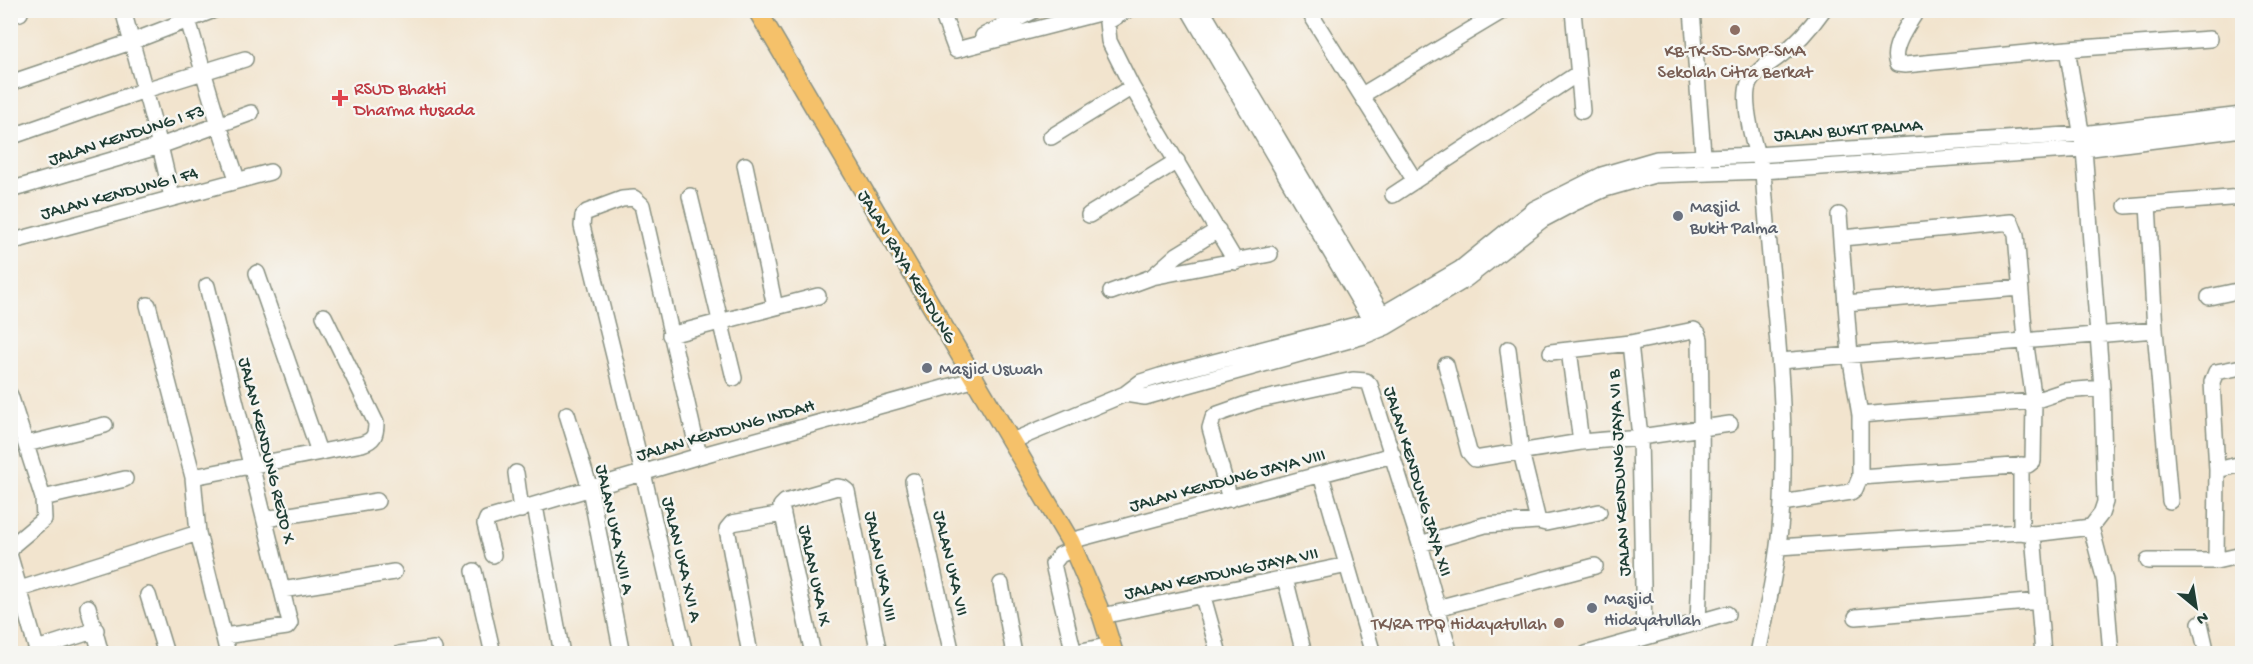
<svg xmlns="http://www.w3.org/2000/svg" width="2253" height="664" font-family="'Gochi Hand',sans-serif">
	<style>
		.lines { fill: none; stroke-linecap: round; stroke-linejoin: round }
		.minor-casing { stroke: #889081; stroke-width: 18 }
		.major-casing { stroke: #889081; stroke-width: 21 }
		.minor { stroke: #fff; stroke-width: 15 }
		.major { stroke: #f5c16b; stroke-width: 18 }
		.education-dot { fill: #8d6e63; stroke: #f6f6f2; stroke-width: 2 }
		.health-dot { fill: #e0444e; stroke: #f6f6f2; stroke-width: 2 }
		.worship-dot { fill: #6b7280; stroke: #f6f6f2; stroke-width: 2 }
		.labels { text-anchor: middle; stroke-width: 5; stroke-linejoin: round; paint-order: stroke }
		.education-label { font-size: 18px; fill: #785e54; stroke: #f6f6f2 }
		.health-label { font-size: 18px; fill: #be3a42; stroke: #f6f6f2; text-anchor: start }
		.street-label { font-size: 18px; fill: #1f3d34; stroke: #f6f6f2 }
		.worship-label { font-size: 18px; fill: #5b616d; stroke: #f6f6f2; text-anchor: start }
	</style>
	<rect width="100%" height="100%" fill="#f6f6f2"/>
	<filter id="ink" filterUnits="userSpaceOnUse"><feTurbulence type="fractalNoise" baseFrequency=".0167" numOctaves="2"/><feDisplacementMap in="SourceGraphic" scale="12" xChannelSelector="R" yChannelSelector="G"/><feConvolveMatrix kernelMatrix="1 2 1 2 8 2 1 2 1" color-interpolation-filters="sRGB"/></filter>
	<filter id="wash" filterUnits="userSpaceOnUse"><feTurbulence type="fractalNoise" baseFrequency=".008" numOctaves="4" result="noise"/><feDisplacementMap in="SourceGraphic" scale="24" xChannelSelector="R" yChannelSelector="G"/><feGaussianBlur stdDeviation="1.35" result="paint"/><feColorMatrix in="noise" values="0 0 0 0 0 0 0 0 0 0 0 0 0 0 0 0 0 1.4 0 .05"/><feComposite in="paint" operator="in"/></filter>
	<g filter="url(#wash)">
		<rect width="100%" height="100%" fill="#f2e4ce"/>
	</g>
	<g filter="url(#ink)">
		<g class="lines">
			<g class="minor-casing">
				<path id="minor" d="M 123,10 L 160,146 L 172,197
					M 185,10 L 219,125 L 237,179
					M 941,10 L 956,50 L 1103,12
					M 1127,10 L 1107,22 L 1109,41 L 1132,87 L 1236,262
					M 1189,10 L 1371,321
					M 1202,10 L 1382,314
					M 1308,10 L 1415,181
					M 1573,10 L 1582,111
					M 1692,10 L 1704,167
					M 1917,10 C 1909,24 1890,48 1897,64 L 1905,65 L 2067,49 L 2210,39
					M 10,16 L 20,13 L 19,10
					M 983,36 L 1035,10
					M 10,83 L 131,42 L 214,10
					M 1362,95 L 1504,10
					M 10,137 L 145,90 L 245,59
					M 1051,137 L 1132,87
					M 745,165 L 775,307
					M 10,190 L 160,146 L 251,113
					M 1393,195 L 1577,74
					M 690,196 L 734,378
					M 2148,204 L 2155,330 L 2170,501
					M 2126,206 L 2242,197
					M 1089,215 L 1177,161
					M 1842,238 L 2011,222 L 2016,235 L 2025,339 L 2034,401 L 2033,461 L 2028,465 L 1860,477
					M 10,242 L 270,172
					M 257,273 L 319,452
					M 1152,277 L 1177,255 L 1218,230
					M 207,286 L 290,623 L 287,627 L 224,636
					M 1111,292 L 1152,277 L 1270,254
					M 2209,297 L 2242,290
					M 1846,303 L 2019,288
					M 148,305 L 193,477 L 198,533 L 228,654
					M 670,335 L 818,296
					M 1630,343 L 1640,437 L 1644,637
					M 1508,349 L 1521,452 L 1538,521
					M 1569,350 L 1581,442
					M 1551,352 L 1630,343 L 1694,330 L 1698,333 L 1700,339 C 1702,434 1702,528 1698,623
					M 1780,361 L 2155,330
					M 1446,365 L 1469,452 L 1475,459 L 1581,442 L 1640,437 L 1730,424
					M 1125,394 L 1145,397 L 1364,336 L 1386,327 L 1465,280 L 1542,220 L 1574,203 L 1605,189 L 1654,175 L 1763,171 L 2084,149 L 2242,129
					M 10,395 L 43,498 L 44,519 L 13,545 L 10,552
					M 567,414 L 590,489 L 622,654
					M 1860,415 L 2034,401 L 2064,391 L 2102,388
					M 1012,441 L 1125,394 L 1141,382 L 1160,376 L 1371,321 L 1460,269 L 1534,209 L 1602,175 L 1657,159 L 1756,155 L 2082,134 L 2242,115
					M 26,444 L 105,425
					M 2217,470 L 2242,464
					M 516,473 L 521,510
					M 1321,475 L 1373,654
					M 193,477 L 362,444 C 374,440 376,435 376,423 L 324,316
					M 913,481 L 952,654
					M 43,498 L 125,479
					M 1230,499 L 1210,428 L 1213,418 L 1218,414 L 1255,401 L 1353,380 L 1366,381 L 1370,385 L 1420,544 L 1450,654
					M 1782,503 L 1851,492 L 1855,489 L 1860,477 L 1860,415 L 1850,355 L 1839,215
					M 535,506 L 562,654
					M 265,519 L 377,501
					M 2091,527 L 2105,581 L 2111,654
					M 2021,532 L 2021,465
					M 2033,534 L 2043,654
					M 1070,541 L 1393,455
					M 1420,544 L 1485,525 L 1538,521 L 1546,523 L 1599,512
					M 1778,547 L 2021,532 L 2033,534 L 2091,527 L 2101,514 L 2105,502 L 2102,388 L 2084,149 L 2067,49
					M 1073,549 L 1060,555 L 1053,564 L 1074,654
					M 493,555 L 485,524 L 487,519 L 699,456 L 976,379
					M 10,557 L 38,654
					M 2148,561 L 2216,561 L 2242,555
					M 2216,561 L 2217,470 L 2212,382 L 2216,372 L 2242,367
					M 474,571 L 493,654
					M 1285,578 L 1304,654
					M 1001,584 L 1014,654
					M 20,589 L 198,533
					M 282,590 L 394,572
					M 148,595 L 166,654
					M 1203,597 L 1219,654
					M 88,607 L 101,654
					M 1437,608 L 1595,566
					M 1102,616 L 1348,565
					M 1856,617 L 2039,601
					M 2200,623 L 2207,654
					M 37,649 L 96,630
					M 400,654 L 434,649
					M 685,654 L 643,473 L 582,226 L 583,216 L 587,212 L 622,199 L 634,198 L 642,205 L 699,456
					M 750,654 L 727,529 L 732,523 L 783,514
					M 813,654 L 781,506 L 785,502 L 837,487 L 843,488 L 847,491 L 879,654
					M 1066,654 L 1112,645
					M 1586,654 L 1727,614
					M 1758,654 C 1768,603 1780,553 1782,501 C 1788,391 1770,281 1763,171 C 1755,153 1741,101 1749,83 C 1756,70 1770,64 1781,55 C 1797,43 1811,27 1823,10"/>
			</g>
			<g class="major-casing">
				<path id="major" d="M 757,10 L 1070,541 L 1102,616 L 1114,654"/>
			</g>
			<use href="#minor" class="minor"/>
			<use href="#major" class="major"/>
		</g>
	</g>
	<g class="education-dot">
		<circle cx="1735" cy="30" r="6"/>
		<circle cx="1559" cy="623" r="6"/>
	</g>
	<path class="health-dot" d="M337 89h6v6h6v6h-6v6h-6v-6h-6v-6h6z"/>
	<g class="worship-dot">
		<circle cx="1678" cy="216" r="6"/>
		<circle cx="927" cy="368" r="6"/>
		<circle cx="1592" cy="608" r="6"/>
	</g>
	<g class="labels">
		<g class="education-label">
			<text x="1735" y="56">KB-TK-SD-SMP-SMA<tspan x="1735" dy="21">Sekolah Citra Berkat</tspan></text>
			<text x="1547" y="629" text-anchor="end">TK/RA TPQ Hidayatullah</text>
		</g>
		<g class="health-label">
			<text x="354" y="94">RSUD Bhakti<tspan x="354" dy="21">Dharma Husada</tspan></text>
		</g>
		<g class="street-label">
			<text transform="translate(1848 129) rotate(-4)" y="6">JALAN BUKIT PALMA</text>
			<text transform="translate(126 134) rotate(-18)" y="6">JALAN KENDUNG I F3</text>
			<text transform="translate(119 192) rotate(-15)" y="6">JALAN KENDUNG I F4</text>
			<text transform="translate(908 266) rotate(59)" y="6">JALAN RAYA KENDUNG</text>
			<text transform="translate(725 429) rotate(-16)" y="6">JALAN KENDUNG INDAH</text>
			<text transform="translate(268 450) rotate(76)" y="6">JALAN KENDUNG REJO X</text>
			<text transform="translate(1618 473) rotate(-93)" y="6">JALAN KENDUNG JAYA VI B</text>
			<text transform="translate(1227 479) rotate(-15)" y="6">JALAN KENDUNG JAYA VIII</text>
			<text transform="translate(1419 481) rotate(73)" y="6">JALAN KENDUNG JAYA XII</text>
			<text transform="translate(616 529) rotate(78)" y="6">JALAN UKA XVII A</text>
			<text transform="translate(683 559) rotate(77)" y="6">JALAN UKA XVI A</text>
			<text transform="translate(952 563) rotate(77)" y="6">JALAN UKA VII</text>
			<text transform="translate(882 566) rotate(79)" y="6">JALAN UKA VIII</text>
			<text transform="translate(1221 572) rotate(-12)" y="6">JALAN KENDUNG JAYA VII</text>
			<text transform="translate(816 575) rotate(78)" y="6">JALAN UKA IX</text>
		</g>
		<g class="worship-label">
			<text x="1690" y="212">Masjid<tspan x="1690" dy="21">Bukit Palma</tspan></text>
			<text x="939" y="374">Masjid Uswah</text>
			<text x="1604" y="604">Masjid<tspan x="1604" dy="21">Hidayatullah</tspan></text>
		</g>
	</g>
	<rect width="2253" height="664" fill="none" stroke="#f6f6f2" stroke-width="36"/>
	<g transform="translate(2196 607) rotate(150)" stroke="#f6f6f2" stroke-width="4.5" paint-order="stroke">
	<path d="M0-4.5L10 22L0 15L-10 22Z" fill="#1f3d34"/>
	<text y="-9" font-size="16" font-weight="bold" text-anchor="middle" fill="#1f3d34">N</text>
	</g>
</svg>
